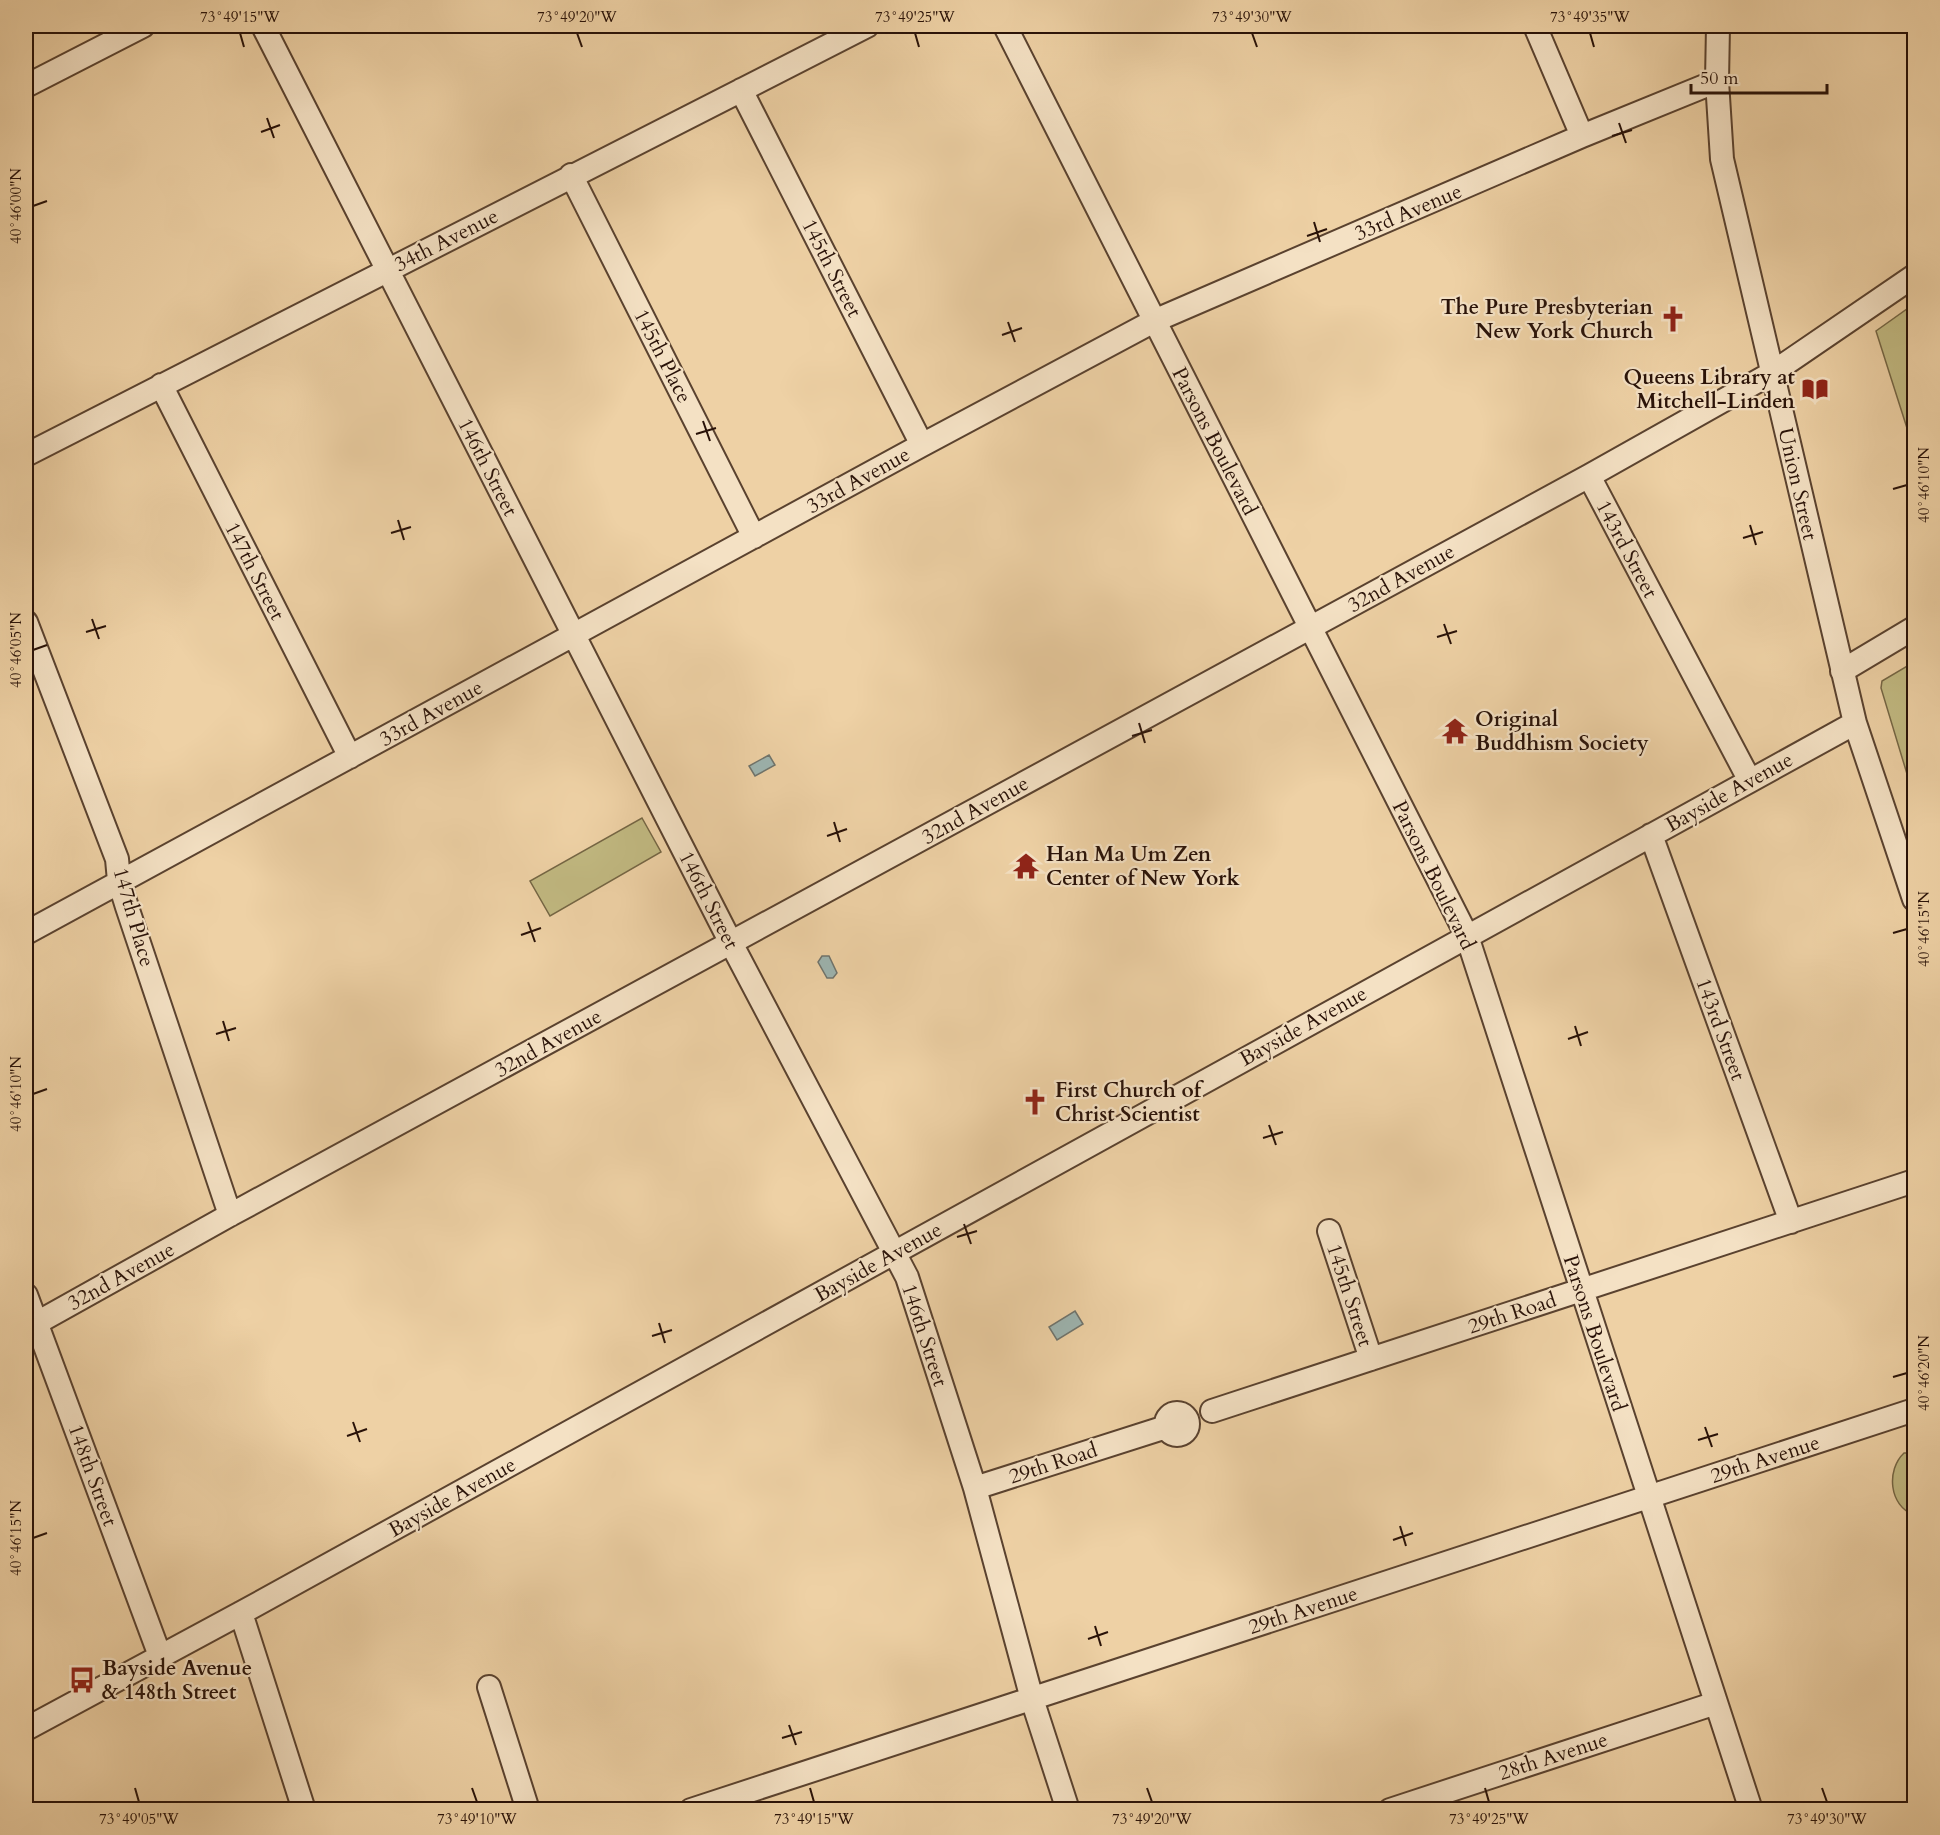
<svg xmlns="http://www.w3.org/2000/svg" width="1940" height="1835" font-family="Cardo,serif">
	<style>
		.green { fill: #c1b981; stroke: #756644; stroke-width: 1.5 }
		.water { fill: #9db5b1; stroke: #6f746d; stroke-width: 1.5 }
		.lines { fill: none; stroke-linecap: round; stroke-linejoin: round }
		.minor-casing { stroke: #5a422f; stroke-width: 26 }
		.minor { stroke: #f4e1c4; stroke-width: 22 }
		.ticks { fill: none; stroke: #291208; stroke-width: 2 }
		.labels { text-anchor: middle; stroke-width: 4.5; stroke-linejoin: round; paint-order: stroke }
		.street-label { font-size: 21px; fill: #291208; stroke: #f4e1c4 }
		.poi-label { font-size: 21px; font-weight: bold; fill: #291208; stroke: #f4e1c4; text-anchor: start }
		.neatline { fill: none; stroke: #291208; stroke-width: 2 }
		.ticks-label { font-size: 15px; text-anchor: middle; fill: #291208 }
	</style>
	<rect width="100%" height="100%" fill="#eed1a5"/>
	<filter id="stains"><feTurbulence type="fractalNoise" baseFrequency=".00333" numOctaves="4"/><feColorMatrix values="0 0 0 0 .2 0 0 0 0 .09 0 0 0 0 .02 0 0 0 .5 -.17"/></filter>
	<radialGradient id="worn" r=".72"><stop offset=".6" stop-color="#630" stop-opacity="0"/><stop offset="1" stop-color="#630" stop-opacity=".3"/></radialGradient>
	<path class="green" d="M 1914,304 L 1914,450 L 1876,331 Z
		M 1914,662 L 1914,797 L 1881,688 L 1882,681 Z
		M 642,818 L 661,852 L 550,916 L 530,881 Z
		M 1904,1453 L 1914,1453 L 1914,1515 C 1889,1506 1886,1470 1904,1453 Z"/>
	<path class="water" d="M 769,755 L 775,765 L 755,776 L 749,766 Z
		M 822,956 L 829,956 L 837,973 L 833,978 L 827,978 L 818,962 Z
		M 1075,1311 L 1083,1324 L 1057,1340 L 1049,1327 Z"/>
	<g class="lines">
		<g class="minor-casing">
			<path id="minor" d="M 263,26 L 731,943 L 907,1277 L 975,1488 L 1032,1699 L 1068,1810
				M 1005,26 L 1467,936 L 1751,1810
				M 1535,26 L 1582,136
				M 1718,26 L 1717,81 L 1722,159 L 1855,723 L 1914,899
				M 26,86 L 143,26
				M 741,90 L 922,445
				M 571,175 L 754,537
				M 161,385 L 350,757
				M 26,455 L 867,26
				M 1589,476 L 1750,781
				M 26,622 L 117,859 L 119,881 L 127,907 L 230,1215
				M 1842,671 L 1914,628
				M 1651,835 L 1791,1222
				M 26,933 L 922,445 L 1154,321 L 1582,136 L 1717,81
				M 1329,1231 L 1371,1359
				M 26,1295 L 160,1656
				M 26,1329 L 230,1215 L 1589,476 L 1772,373 L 1914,276
				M 1212,1411 L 1914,1181
				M1166 1424a11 11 0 1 1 22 0a11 11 0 1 1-22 0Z
				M 975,1488 L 1166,1427
				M 241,1613 L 304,1810
				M 489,1687 L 528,1810
				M 26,1729 L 241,1613 L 1855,723
				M 691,1810 L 1914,1410
				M 1390,1810 L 1716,1703"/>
		</g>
		<use href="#minor" class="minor"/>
	</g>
	<path class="ticks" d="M 240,33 L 244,47M 577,33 L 582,47M 915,33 L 919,47M 1252,33 L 1257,47M 1590,33 L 1594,47M 267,118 L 274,138M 1619,123 L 1626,143M 261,132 L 280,125M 1612,136 L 1632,130M 33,206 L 47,201M 1314,222 L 1320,242M 1307,236 L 1327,229M 1008,322 L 1015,342M 1002,335 L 1022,328M 703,421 L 710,441M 696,434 L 716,428M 1893,489 L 1907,485M 398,520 L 404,540M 1750,525 L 1756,545M 391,533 L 411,527M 1743,538 L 1763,532M 92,619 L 99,639M 1444,624 L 1451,644M 86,632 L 106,626M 1437,637 L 1457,631M 33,650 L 47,645M 1139,723 L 1145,743M 1132,736 L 1152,730M 834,822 L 840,842M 827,836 L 847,829M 528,922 L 535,942M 1893,933 L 1907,929M 521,935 L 541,928M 223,1021 L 229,1041M 1575,1026 L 1581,1046M 216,1034 L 236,1028M 1568,1039 L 1588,1032M 33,1094 L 47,1089M 1269,1125 L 1276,1145M 1263,1138 L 1283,1132M 964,1224 L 971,1244M 957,1237 L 977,1231M 659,1323 L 665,1343M 652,1336 L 672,1330M 1893,1377 L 1907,1373M 353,1422 L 360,1442M 1705,1427 L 1712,1447M 347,1436 L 367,1429M 1698,1440 L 1718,1434M 1400,1526 L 1406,1546M 33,1538 L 47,1533M 1393,1540 L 1413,1533M 1095,1626 L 1101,1646M 1088,1639 L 1108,1632M 789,1725 L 796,1745M 782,1738 L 802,1732M 135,1788 L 139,1802M 472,1788 L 477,1802M 810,1788 L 814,1802M 1147,1788 L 1152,1802M 1485,1788 L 1489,1802M 1822,1788 L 1827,1802"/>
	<defs>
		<g id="church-bare" transform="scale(2.07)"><path d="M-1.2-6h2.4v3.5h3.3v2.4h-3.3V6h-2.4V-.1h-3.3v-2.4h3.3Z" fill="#8f2418" stroke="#f4e1c4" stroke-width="2.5" paint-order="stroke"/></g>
		<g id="library-bare" transform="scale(2.07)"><path d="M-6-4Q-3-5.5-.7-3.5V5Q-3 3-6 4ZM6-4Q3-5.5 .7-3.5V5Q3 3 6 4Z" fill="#8f2418" stroke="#f4e1c4" stroke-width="2.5" paint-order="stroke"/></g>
		<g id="temple-bare" transform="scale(2.07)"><path d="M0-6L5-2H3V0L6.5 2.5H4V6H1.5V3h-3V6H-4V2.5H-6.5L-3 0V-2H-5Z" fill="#8f2418" stroke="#f4e1c4" stroke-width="2.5" paint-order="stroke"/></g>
		<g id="bus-bare" transform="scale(2.07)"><path d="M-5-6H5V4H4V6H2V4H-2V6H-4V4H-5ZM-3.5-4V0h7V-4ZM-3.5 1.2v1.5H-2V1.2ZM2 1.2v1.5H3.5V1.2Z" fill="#8f2418" stroke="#f4e1c4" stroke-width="2.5" paint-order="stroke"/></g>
	</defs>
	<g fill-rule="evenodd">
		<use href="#church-bare" x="1673" y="319"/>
		<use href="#library-bare" x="1815" y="389"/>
		<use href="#temple-bare" x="1455" y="731"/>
		<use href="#temple-bare" x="1026" y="866"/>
		<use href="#church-bare" x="1035" y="1102"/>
		<use href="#bus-bare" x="82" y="1680"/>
	</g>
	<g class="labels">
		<g class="street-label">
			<text transform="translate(1408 212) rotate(-23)" y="7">33rd Avenue</text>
			<text transform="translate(446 240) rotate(-27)" y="7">34th Avenue</text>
			<text transform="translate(832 268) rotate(63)" y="7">145th Street</text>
			<text transform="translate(663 356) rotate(63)" y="7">145th Place</text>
			<text transform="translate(1215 441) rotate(63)" y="7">Parsons Boulevard</text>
			<text transform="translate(488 467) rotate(63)" y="7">146th Street</text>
			<text transform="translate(858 480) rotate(-29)" y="7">33rd Avenue</text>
			<text transform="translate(1798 484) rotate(77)" y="7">Union Street</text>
			<text transform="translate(1627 549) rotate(62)" y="7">143rd Street</text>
			<text transform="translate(255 571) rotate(63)" y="7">147th Street</text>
			<text transform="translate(1401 578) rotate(-29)" y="7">32nd Avenue</text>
			<text transform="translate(431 713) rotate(-29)" y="7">33rd Avenue</text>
			<text transform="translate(1729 792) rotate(-29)" y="7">Bayside Avenue</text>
			<text transform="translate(975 810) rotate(-29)" y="7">32nd Avenue</text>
			<text transform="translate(1434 875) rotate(64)" y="7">Parsons Boulevard</text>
			<text transform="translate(709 900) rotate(63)" y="7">146th Street</text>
			<text transform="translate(134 917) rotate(74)" y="7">147th Place</text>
			<text transform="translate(1303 1026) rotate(-29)" y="7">Bayside Avenue</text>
			<text transform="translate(1721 1029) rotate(70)" y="7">143rd Street</text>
			<text transform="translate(548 1043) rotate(-29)" y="7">32nd Avenue</text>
			<text transform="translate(878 1262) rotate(-29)" y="7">Bayside Avenue</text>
			<text transform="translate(121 1276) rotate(-29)" y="7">32nd Avenue</text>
			<text transform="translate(1350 1295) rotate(72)" y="7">145th Street</text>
			<text transform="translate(1512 1313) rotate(-18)" y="7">29th Road</text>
			<text transform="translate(1595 1333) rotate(72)" y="7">Parsons Boulevard</text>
			<text transform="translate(925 1335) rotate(72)" y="7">146th Street</text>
			<text transform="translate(1765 1459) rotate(-18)" y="7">29th Avenue</text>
			<text transform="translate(1053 1463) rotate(-18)" y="7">29th Road</text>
			<text transform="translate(93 1475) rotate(70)" y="7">148th Street</text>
			<text transform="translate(452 1497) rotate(-29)" y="7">Bayside Avenue</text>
			<text transform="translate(1303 1610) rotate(-18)" y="7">29th Avenue</text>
			<text transform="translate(1553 1756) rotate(-18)" y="7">28th Avenue</text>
		</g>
		<g class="poi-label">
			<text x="1653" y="314" text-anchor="end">The Pure Presbyterian<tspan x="1653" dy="24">New York Church</tspan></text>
			<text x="1795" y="384" text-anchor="end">Queens Library at<tspan x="1795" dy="24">Mitchell-Linden</tspan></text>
			<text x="1475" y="726">Original<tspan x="1475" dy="24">Buddhism Society</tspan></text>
			<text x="1046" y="861">Han Ma Um Zen<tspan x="1046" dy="24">Center of New York</tspan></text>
			<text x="1055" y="1097">First Church of<tspan x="1055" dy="24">Christ Scientist</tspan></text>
			<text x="102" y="1675">Bayside Avenue<tspan x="102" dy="24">&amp; 148th Street</tspan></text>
		</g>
	</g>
	<rect width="1940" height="1835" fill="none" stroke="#eed1a5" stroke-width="66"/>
	<path d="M1691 84v9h136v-9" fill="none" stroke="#291208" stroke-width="3"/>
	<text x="1700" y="84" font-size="18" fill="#291208" stroke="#f4e1c4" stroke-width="4.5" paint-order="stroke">50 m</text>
	<rect x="33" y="33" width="1874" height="1769" class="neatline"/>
	<g class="ticks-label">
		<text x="240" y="22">73°49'15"W</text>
		<text x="577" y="22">73°49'20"W</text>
		<text x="915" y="22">73°49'25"W</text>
		<text x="1252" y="22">73°49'30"W</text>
		<text x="1590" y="22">73°49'35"W</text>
		<text transform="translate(16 206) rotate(-90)" y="5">40°46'00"N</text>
		<text transform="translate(1924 485) rotate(-90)" y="5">40°46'10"N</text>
		<text transform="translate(16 650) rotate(-90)" y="5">40°46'05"N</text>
		<text transform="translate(1924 929) rotate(-90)" y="5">40°46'15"N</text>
		<text transform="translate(16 1094) rotate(-90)" y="5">40°46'10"N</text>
		<text transform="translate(1924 1373) rotate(-90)" y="5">40°46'20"N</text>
		<text transform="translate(16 1538) rotate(-90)" y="5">40°46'15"N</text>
		<text x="139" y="1824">73°49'05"W</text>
		<text x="477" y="1824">73°49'10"W</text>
		<text x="814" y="1824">73°49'15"W</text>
		<text x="1152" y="1824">73°49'20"W</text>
		<text x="1489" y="1824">73°49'25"W</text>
		<text x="1827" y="1824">73°49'30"W</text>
	</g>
	<rect width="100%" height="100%" filter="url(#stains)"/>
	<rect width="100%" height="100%" fill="url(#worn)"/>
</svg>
